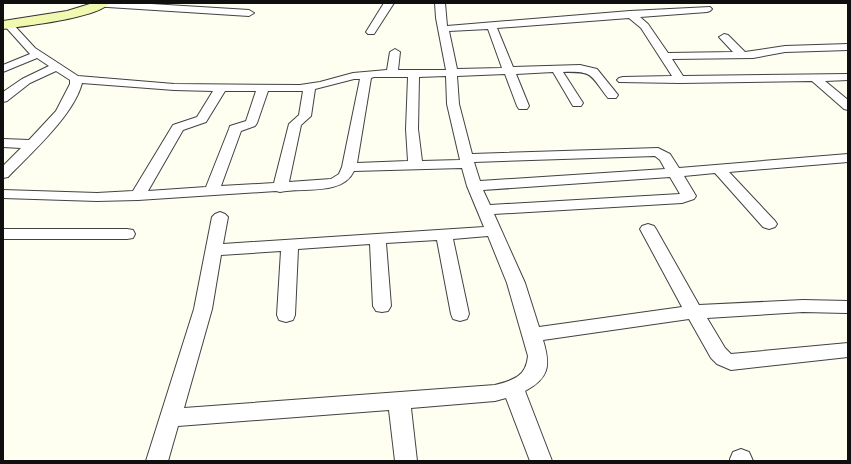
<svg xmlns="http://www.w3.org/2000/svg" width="851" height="464" font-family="Bitter,serif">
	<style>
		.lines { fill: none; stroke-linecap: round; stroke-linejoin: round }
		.street-casing { stroke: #424242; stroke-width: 2 }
		.secondary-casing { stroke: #313131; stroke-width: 2 }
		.street { fill: #fff; fill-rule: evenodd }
		.secondary { fill: #f1f9b1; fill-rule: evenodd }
	</style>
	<rect width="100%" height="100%" fill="#fefef1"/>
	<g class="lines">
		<g class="street-casing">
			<path id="street" d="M 87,3 L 135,3 L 249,10 L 254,13 L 249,16 L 92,6 Z
				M 384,3 L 394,3 L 374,34 L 368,34 L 366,32 Z
				M 435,3 L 445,3 L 447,26 L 630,11 L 710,7 L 712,9 L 710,11 L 707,12 L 640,17 L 648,24 L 668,53 L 733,52 L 719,37 L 724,34 L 728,35 L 745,52 L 785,46 L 848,44 L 848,50 L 785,52 L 753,58 L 672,59 L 683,76 L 848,74 L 848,80 L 825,81 L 848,100 L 848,110 L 844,109 L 812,81 L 680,83 L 619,82 L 617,80 L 619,78 L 623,77 L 672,76 L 641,28 L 629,18 L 497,28 L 513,67 L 580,65 L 597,69 L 618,95 L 616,98 L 608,98 C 590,75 594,71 563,72 L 583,103 L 581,106 L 573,106 L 553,72 L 516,74 L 529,106 L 527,109 L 519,109 L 517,106 L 505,74 L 457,76 L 459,104 L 472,154 L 658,148 L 670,154 L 679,168 L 848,154 L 848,162 L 729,172 L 775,221 L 777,224 L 775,227 L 769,229 L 763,227 L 715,173 L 684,176 L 696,196 L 694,199 L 682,203 L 494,214 L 525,283 L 539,327 L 682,307 L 640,229 L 642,226 L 648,224 L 654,226 L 656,229 L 699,305 L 803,300 L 848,301 L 848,313 L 846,313 L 803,312 L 707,318 L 725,348 L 731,354 L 848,343 L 848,357 L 731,370 L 717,364 L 711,358 L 689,319 L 543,340 C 551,366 549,378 525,391 L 552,461 L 530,461 L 506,398 L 495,401 L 411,408 L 417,461 L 395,461 L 389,410 L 178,426 L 168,461 L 146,461 L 194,309 L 212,217 L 215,214 L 220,212 L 225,214 L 228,217 L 223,244 L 484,227 L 467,186 L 462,168 L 354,171 C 342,196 304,187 280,192 L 276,191 L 138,200 L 97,201 L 3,198 L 3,190 L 97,193 L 133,191 L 173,125 L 197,117 L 213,91 L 174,90 L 82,83 C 74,115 31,153 8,177 L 3,178 L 3,166 L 21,148 L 3,147 L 3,139 L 29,140 L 56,111 L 70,84 L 70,80 L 56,71 L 30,83 L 7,101 L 3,102 L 3,92 L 22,79 L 49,66 L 37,58 L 3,72 L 3,65 L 30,54 L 3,24 L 8,21 L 11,22 L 35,48 L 78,76 L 174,84 L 300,85 L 320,82 L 353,73 L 387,70 L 390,52 L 395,49 L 400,52 L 398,70 L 446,70 L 436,18 ZM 488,29 L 502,68 L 457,69 L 449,31 ZM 446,76 L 447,104 L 460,160 L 422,161 L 418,129 L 419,77 ZM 374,77 L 408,77 L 406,129 L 408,161 L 357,163 L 371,78 ZM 354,79 L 360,79 L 342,167 L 339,174 L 331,179 L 289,182 L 301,125 L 311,116 L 315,89 ZM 225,91 L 256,91 L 246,121 L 230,126 L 229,129 L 206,187 L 148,191 L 183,130 L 206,122 ZM 268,91 L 303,91 L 299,115 L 289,124 L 274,183 L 221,186 L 241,131 L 255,126 L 257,123 ZM 655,156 L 660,160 L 665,169 L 480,181 L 474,162 ZM 670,177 L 680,194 L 490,205 L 483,190 ZM 488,236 L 507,283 L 528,356 C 526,377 513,380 495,385 L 184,408 L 212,309 L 221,255 L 281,251 L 277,315 L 279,320 L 286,322 L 293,320 L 295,315 L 298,249 L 370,244 L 373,306 L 376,311 L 382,312 L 388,311 L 391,306 L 386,243 L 437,240 L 451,314 L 453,319 L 460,321 L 467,319 L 469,314 L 453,239 Z
				M 3,229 L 127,229 L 133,230 L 135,234 L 133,238 L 127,239 L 3,239 Z
				M 741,449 L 749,452 L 753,461 L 730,461 L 730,459 L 733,452 Z"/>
		</g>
		<g class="secondary-casing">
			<path id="secondary" d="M 93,3 L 109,3 C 99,18 23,26 3,29 L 3,21 L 67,11 Z"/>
		</g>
		<use href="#street" class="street"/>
		<use href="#secondary" class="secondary"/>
	</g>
	<rect width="851" height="464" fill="none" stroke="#0f0f0f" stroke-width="8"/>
</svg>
